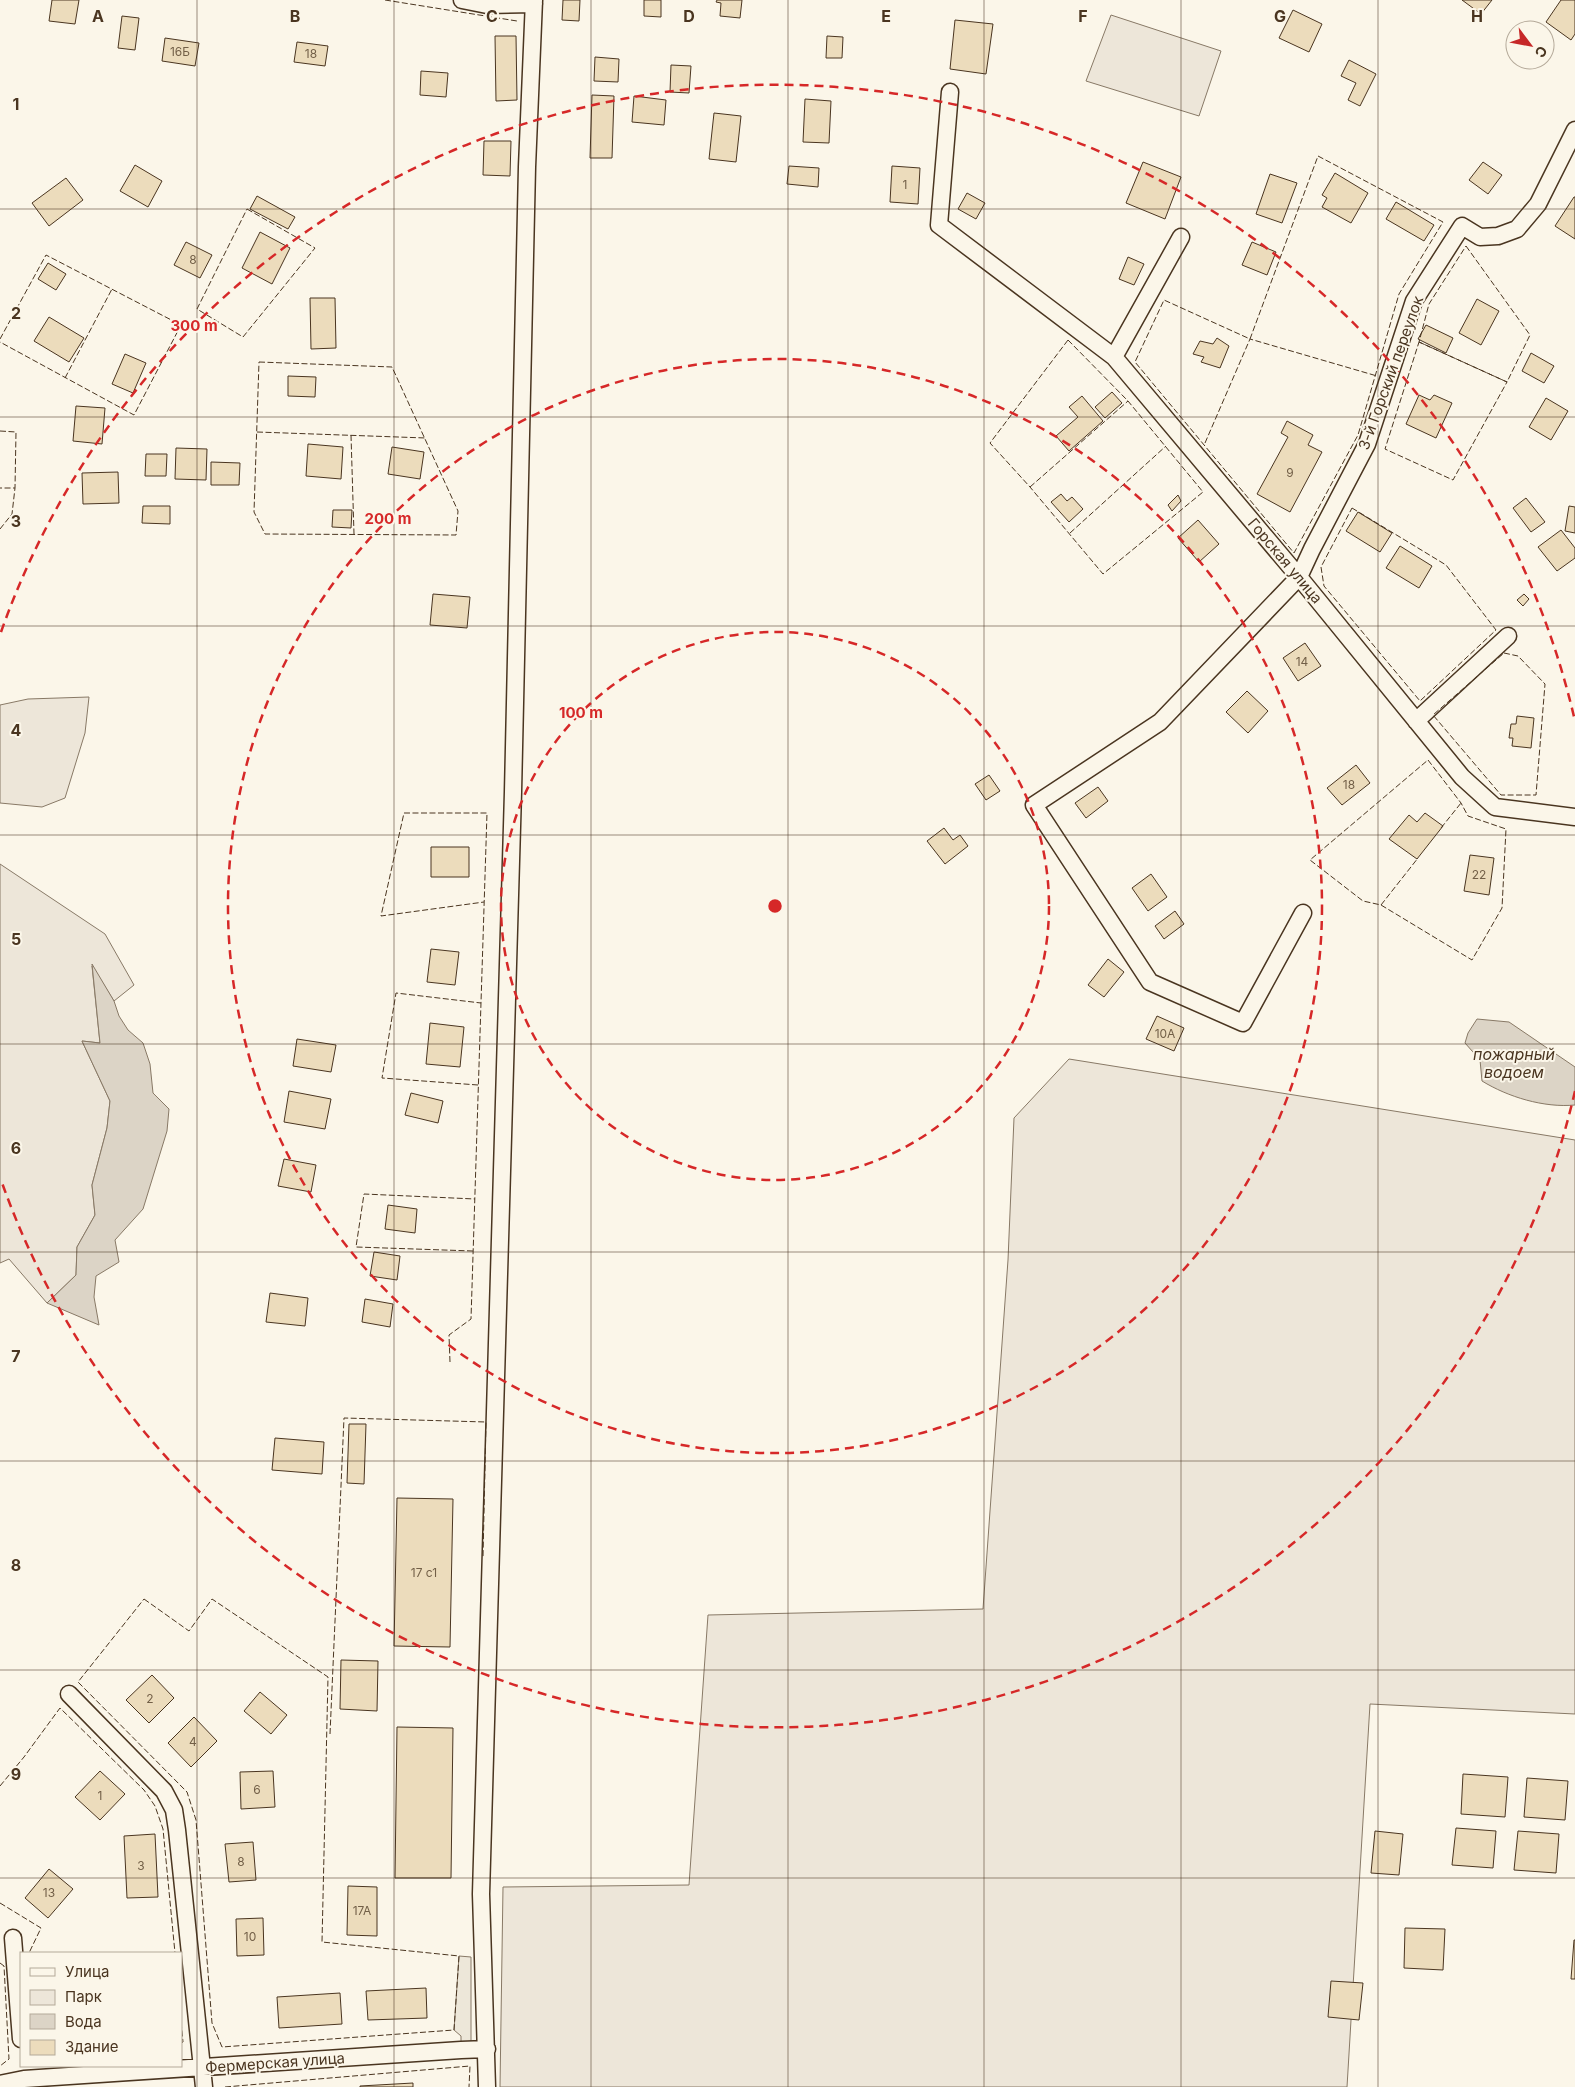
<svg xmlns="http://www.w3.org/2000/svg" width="1575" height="2087" font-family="Inter,sans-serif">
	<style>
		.green { fill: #ede6d9; stroke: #887966 }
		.parking { fill: #ede7d9; stroke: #887966 }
		.water { fill: #dcd4c6; stroke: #887966 }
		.building { fill: #ecdcbc; stroke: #4a3520 }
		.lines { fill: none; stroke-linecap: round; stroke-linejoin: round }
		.minor-casing { stroke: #4a3520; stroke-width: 19 }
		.minor { stroke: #fbf6e9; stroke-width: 16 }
		.fence { stroke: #4a3520; stroke-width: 1; stroke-dasharray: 6 2.5; stroke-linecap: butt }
		.grid { fill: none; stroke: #4a3520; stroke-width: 1; stroke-opacity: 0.55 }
		.ring { fill: none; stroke: #d62828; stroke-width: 2.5; stroke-dasharray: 9 6 }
		.labels { text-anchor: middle; stroke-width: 4; stroke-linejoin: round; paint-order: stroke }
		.number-label { font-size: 12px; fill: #725f47 }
		.street-label { font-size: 15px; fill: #4a3520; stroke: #fbf6e9 }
		.water-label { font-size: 16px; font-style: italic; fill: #4a3520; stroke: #fbf6e9 }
		.grid-label { font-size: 16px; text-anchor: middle; font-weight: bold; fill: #4a3520; stroke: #fbf6e9; stroke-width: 4; stroke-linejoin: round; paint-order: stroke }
		.centre { fill: #d62828; stroke: #fbf6e9; stroke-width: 2.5 }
		.ring-label { font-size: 15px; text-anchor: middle; font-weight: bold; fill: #d62828; stroke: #fbf6e9; stroke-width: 4; stroke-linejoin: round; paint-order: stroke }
	</style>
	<rect width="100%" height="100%" fill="#fbf6e9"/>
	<path class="green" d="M 1111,15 L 1221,51 L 1199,116 L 1086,81 Z
		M 89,697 L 85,733 L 65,798 L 42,807 L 0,803 L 0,705 L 28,699 Z
		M 0,864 L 105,934 L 134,985 L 114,1001 L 92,966 L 100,1043 L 82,1041 L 110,1101 L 107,1128 L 92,1185 L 95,1215 L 77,1247 L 76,1275 L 47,1303 L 9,1259 L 0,1263 Z
		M 1069,1059 L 1575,1140 L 1575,1714 L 1370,1704 L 1347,2087 L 500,2087 L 503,1887 L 689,1885 L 708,1615 L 983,1609 L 1008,1260 L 1014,1118 Z"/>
	<path class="parking" d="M 459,1956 L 471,1957 L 471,2043 L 461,2043 L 461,2036 L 454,2030 Z"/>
	<path class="water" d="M 92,964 L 114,1001 L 119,1016 L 128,1030 L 143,1043 L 150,1064 L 153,1093 L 169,1109 L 167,1131 L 143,1209 L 115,1240 L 119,1262 L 96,1276 L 94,1297 L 99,1325 L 47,1303 L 76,1275 L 77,1247 L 95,1215 L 92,1185 L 107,1128 L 110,1101 L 82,1041 L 100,1043 Z
		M 1477,1019 L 1509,1022 L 1575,1067 L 1575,1105 C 1544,1108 1508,1097 1482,1081 L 1480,1060 L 1465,1043 L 1468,1033 Z"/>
	<path class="building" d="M 52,0 L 79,0 L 75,24 L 49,21 Z
		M 563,0 L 580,0 L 579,21 L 562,20 Z
		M 644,0 L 661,0 L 661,17 L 644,16 Z
		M 717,0 L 742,0 L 740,18 L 720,16 L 721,3 L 716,2 Z
		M 1462,0 L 1492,0 L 1481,14 Z
		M 1561,0 L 1575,0 L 1575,34 L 1571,40 L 1546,22 Z
		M 1293,10 L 1322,24 L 1309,52 L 1279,38 Z
		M 122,16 L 139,18 L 135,50 L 118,48 Z
		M 955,20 L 993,24 L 986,74 L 950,69 Z
		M 495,36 L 516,36 L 517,100 L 496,101 Z
		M 827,36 L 843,37 L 842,58 L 826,58 Z
		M 165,38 L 199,43 L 195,66 L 162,61 Z
		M 297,42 L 328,46 L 325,66 L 294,62 Z
		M 595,57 L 619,59 L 618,82 L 594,81 Z
		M 1349,60 L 1376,74 L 1360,106 L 1348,100 L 1356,83 L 1341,76 Z
		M 671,65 L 691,66 L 689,93 L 670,92 Z
		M 421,71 L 448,73 L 446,97 L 420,95 Z
		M 592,95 L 614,96 L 612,158 L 590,158 Z
		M 634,96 L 666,100 L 664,125 L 632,122 Z
		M 805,99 L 831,101 L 829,143 L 803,142 Z
		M 714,113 L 741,116 L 736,162 L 709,159 Z
		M 484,141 L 511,141 L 510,176 L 483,175 Z
		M 1143,162 L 1181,177 L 1165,219 L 1126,203 Z
		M 1483,162 L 1502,175 L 1488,194 L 1469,180 Z
		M 135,165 L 162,181 L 148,207 L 120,191 Z
		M 789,166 L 819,168 L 818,187 L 787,184 Z
		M 892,166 L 920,168 L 918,204 L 890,202 Z
		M 1335,173 L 1368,193 L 1351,223 L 1322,207 L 1327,198 L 1322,195 Z
		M 1270,174 L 1297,183 L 1282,223 L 1256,214 Z
		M 66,178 L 83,200 L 49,226 L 32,203 Z
		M 967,193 L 985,203 L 976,219 L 958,209 Z
		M 257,196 L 295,217 L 288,229 L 250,209 Z
		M 1574,197 L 1575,197 L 1575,239 L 1555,226 Z
		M 1396,202 L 1434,225 L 1424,241 L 1386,219 Z
		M 260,232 L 290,248 L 272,284 L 242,268 Z
		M 186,242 L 212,255 L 200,278 L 174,265 Z
		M 1252,242 L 1276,252 L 1267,275 L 1242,265 Z
		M 1128,257 L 1144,264 L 1134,285 L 1119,279 Z
		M 48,263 L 66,274 L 56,290 L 38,279 Z
		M 310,298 L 335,298 L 336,348 L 311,349 Z
		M 1477,299 L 1499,311 L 1481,345 L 1459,333 Z
		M 49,317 L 84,338 L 69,362 L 34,341 Z
		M 1426,325 L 1453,338 L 1446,353 L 1418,339 Z
		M 1217,338 L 1229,346 L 1220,368 L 1201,362 L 1204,357 L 1193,354 L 1200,341 L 1213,344 Z
		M 1531,353 L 1554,366 L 1544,383 L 1522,371 Z
		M 125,354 L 146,363 L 133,393 L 112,384 Z
		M 288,376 L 316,377 L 315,397 L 288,396 Z
		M 1112,392 L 1122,403 L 1105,418 L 1095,407 Z
		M 1419,395 L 1430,400 L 1434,395 L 1452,403 L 1436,438 L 1406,424 Z
		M 1082,396 L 1103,421 L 1069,451 L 1056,436 L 1078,417 L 1069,407 Z
		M 1546,398 L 1568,411 L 1551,440 L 1529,427 Z
		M 76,406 L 105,408 L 102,444 L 73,441 Z
		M 1287,421 L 1313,435 L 1308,445 L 1322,452 L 1290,512 L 1257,494 L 1288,437 L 1281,433 Z
		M 308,444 L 343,447 L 341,479 L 306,476 Z
		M 392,447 L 424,452 L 420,479 L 388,474 Z
		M 176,448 L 207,449 L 206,480 L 175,479 Z
		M 146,454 L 167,454 L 166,476 L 145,476 Z
		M 211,462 L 240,463 L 239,485 L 211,485 Z
		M 118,472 L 119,503 L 83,504 L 82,473 Z
		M 1061,494 L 1067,501 L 1072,497 L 1083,509 L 1069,522 L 1051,502 Z
		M 1178,495 L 1181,501 L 1172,511 L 1168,505 Z
		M 1526,498 L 1545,522 L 1531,532 L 1513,508 Z
		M 143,506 L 170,506 L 170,524 L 142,523 Z
		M 1569,506 L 1575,507 L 1575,533 L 1565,531 Z
		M 333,510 L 352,510 L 351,528 L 332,527 Z
		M 1358,512 L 1392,533 L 1380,552 L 1346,531 Z
		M 1198,520 L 1219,544 L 1199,562 L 1178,538 Z
		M 1561,530 L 1575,548 L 1575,558 L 1557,571 L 1538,547 Z
		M 1400,546 L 1432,566 L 1419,588 L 1386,568 Z
		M 433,594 L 470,597 L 467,628 L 430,625 Z
		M 1524,594 L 1529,599 L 1523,606 L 1517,600 Z
		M 1305,643 L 1321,666 L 1298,681 L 1283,658 Z
		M 1247,691 L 1268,711 L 1248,733 L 1226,712 Z
		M 1517,716 L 1534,718 L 1531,748 L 1512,746 L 1513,738 L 1509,738 L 1511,724 L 1516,724 Z
		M 1356,765 L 1370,783 L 1342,805 L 1327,788 Z
		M 989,775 L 1000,791 L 986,800 L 975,784 Z
		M 1098,787 L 1108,801 L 1086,818 L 1075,803 Z
		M 1425,813 L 1443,826 L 1417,859 L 1389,839 L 1409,815 L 1417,822 Z
		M 944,828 L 953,840 L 960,835 L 968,846 L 945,864 L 927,841 Z
		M 431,847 L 469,847 L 469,877 L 431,877 Z
		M 1470,855 L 1494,858 L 1489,895 L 1464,891 Z
		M 1151,874 L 1167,897 L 1148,911 L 1132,888 Z
		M 1175,911 L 1184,924 L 1164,939 L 1155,926 Z
		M 431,949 L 459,952 L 455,985 L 427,982 Z
		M 1108,959 L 1124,972 L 1104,997 L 1088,985 Z
		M 1157,1016 L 1184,1028 L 1174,1051 L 1146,1039 Z
		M 430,1023 L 464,1027 L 460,1067 L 426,1064 Z
		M 297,1039 L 336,1045 L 331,1072 L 293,1066 Z
		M 289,1091 L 331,1099 L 325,1129 L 284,1122 Z
		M 411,1093 L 443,1101 L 438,1123 L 405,1115 Z
		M 284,1159 L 316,1165 L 311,1192 L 278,1186 Z
		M 388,1205 L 417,1209 L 415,1233 L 385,1229 Z
		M 374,1252 L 400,1256 L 397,1280 L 370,1276 Z
		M 270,1293 L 308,1298 L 305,1326 L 266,1322 Z
		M 365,1299 L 393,1304 L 390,1327 L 362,1322 Z
		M 349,1424 L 366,1424 L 364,1484 L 347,1483 Z
		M 275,1438 L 324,1442 L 322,1474 L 272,1470 Z
		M 397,1498 L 453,1499 L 450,1647 L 394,1646 Z
		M 341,1660 L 378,1661 L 377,1711 L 340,1709 Z
		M 152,1675 L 174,1698 L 149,1723 L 126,1700 Z
		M 260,1692 L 287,1715 L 271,1734 L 244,1711 Z
		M 194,1717 L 217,1741 L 191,1767 L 168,1743 Z
		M 397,1727 L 453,1728 L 451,1878 L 395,1878 Z
		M 100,1771 L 125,1794 L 100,1820 L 75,1797 Z
		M 273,1771 L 275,1807 L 241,1809 L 240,1772 Z
		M 1463,1774 L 1508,1777 L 1505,1817 L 1461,1814 Z
		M 1527,1778 L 1568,1781 L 1565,1820 L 1524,1817 Z
		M 1456,1828 L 1496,1831 L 1493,1868 L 1452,1865 Z
		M 1375,1831 L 1403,1834 L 1399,1875 L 1371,1873 Z
		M 1518,1831 L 1559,1834 L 1556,1873 L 1514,1870 Z
		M 155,1834 L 158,1897 L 127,1898 L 124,1836 Z
		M 253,1842 L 256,1880 L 229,1882 L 225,1844 Z
		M 49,1869 L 73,1889 L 48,1918 L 25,1898 Z
		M 348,1886 L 377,1887 L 377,1936 L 347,1935 Z
		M 263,1918 L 264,1955 L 237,1956 L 236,1919 Z
		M 1405,1928 L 1445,1929 L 1443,1970 L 1404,1968 Z
		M 1574,1940 L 1575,1940 L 1575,1979 L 1571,1979 Z
		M 1331,1981 L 1363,1983 L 1359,2020 L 1328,2017 Z
		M 426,1988 L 427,2018 L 368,2020 L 366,1991 Z
		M 340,1993 L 342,2024 L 279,2028 L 277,1997 Z
		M 413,2083 L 413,2087 L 360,2087 L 360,2086 Z"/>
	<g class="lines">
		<g class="minor-casing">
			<path id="minor" d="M 462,0 L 487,5 L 534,4
				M 950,92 L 939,225 L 1114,357
				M 1181,237 L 1114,357 L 1299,577 L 1462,777 L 1495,807 L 1575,817
				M 1416,721 L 1508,636
				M 1303,913 L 1243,1023 L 1150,982 L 1034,805 L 1160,722 L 1299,577 L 1312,549 L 1367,444 L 1414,301 L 1462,226 L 1480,237 L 1498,236 L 1517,229 L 1538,204 L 1575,130
				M 69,1694 L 164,1791 L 174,1810 L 177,1830 L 204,2087
				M 13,1938 L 21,2039
				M 0,2084 L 24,2079 L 461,2050 L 487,2049
				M 487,2087 L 481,1894 L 513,792 L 527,167 L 534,0"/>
		</g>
		<use href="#minor" class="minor"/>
		<path class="fence" d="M 385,0 L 517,21
			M 1318,156 L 1443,222 L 1399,294 L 1358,435 L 1294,553 L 1135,362 L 1164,300 L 1250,339 Z
			M 247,209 L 315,248 L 243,337 L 197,309 Z
			M 1466,246 L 1530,335 L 1507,382 L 1419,342 L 1429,304 Z
			M 0,339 L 46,255 L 181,325 L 134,415 L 0,342
			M 1068,340 L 1128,401 L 1203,492 L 1103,574 L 1030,487 L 990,443 Z
			M 1419,342 L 1507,382 L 1453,480 L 1385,449 Z
			M 259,362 L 392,367 L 458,511 L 456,535 L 265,534 L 254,512 Z
			M 65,378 L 112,289
			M 0,431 L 16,432 L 15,488 L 0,488
			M 257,432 L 426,438
			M 351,435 L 354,534
			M 1205,443 L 1250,339 L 1377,376
			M 1030,487 L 1128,401
			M 1352,508 L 1446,565 L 1496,630 L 1420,701 L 1324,586 L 1321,567 Z
			M 0,529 L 12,514 L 15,488
			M 1070,533 L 1166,446
			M 1504,653 L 1518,656 L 1545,684 L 1536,795 L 1501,795 L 1433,715 Z
			M 1428,760 L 1461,803 L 1468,816 L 1506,829 L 1502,908 L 1472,960 L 1381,905 L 1363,901 L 1310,860 Z
			M 1441,828 L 1461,803
			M 1381,905 L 1418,858
			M 478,1085 L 382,1078 L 396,993 L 481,1003
			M 473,1251 L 356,1247 L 364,1194 L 475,1199
			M 450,1362 L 449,1335 L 471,1319 L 487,813 L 404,813 L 381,916 L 484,902
			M 144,1599 L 189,1631 L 212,1599 L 328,1677 L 322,1942 L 459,1956 L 454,2030 L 222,2047 L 212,2023 L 196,1820 L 187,1792 L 78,1682 Z
			M 330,1734 L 344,1418 L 486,1422 L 483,1557
			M 0,1786 L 24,1757 L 60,1708 L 144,1790 L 155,1806 L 163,1829 L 175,1953
			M 0,1903 L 41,1928 L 29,1953
			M 0,1963 L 4,1966 L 9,2059 L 0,2066
			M 181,2022 L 183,2042 L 181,2043
			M 225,2087 L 470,2066 L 469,2087"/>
	</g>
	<path class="grid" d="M 197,0 L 197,2087M 394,0 L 394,2087M 591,0 L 591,2087M 788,0 L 788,2087M 984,0 L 984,2087M 1181,0 L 1181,2087M 1378,0 L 1378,2087M 0,209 L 1575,209M 0,417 L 1575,417M 0,626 L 1575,626M 0,835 L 1575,835M 0,1044 L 1575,1044M 0,1252 L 1575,1252M 0,1461 L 1575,1461M 0,1670 L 1575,1670M 0,1878 L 1575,1878"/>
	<g class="ring">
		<circle cx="775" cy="906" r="274"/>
		<circle cx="775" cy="906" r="547"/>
		<path d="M1575 1091A821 821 0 0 1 1 1180M1 632A821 821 0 0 1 1575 721"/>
	</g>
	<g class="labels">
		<g class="number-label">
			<text x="180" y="56">16Б</text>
			<text x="311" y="58">18</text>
			<text x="905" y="189">1</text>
			<text x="193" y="264">8</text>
			<text x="1290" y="477">9</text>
			<text x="1302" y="666">14</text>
			<text x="1349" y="789">18</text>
			<text x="1479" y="879">22</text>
			<text x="1165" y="1038">10А</text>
			<text x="424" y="1577">17 с1</text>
			<text x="150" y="1703">2</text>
			<text x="193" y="1746">4</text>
			<text x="257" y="1794">6</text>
			<text x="100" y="1800">1</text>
			<text x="241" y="1866">8</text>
			<text x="141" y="1870">3</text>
			<text x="49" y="1897">13</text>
			<text x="362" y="1915">17А</text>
			<text x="250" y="1941">10</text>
		</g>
		<g class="street-label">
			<text transform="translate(1391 373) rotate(-70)" y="5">3-й Горский переулок</text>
			<text transform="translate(1285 561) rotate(50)" y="5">Горская улица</text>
			<text transform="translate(275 2063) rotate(-4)" y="5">Фермерская улица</text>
		</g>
		<g class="water-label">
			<text x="1514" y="1060">пожарный<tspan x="1514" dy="18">водоем</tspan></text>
		</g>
	</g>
	<g class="grid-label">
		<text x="98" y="22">A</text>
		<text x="295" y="22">B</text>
		<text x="492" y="22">C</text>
		<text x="689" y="22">D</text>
		<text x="886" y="22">E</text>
		<text x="1083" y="22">F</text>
		<text x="1280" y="22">G</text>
		<text x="1477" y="22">H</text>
		<text x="16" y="110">1</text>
		<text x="16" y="319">2</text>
		<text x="16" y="527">3</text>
		<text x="16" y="736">4</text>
		<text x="16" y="945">5</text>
		<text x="16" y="1154">6</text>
		<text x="16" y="1362">7</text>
		<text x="16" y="1571">8</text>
		<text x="16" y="1780">9</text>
	</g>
	<circle cx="775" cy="906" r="8" class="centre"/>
	<g class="ring-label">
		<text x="194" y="331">300 m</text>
		<text x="388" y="524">200 m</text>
		<text x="581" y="718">100 m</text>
	</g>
	<rect x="20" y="1952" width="162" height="115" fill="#fbf6e9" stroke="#b4a999"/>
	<rect x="30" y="1968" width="25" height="8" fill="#fbf6e9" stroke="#b4a999"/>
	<text x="65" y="1977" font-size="15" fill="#4a3520">Улица</text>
	<rect x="30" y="1990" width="25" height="15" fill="#ede6d9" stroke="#b4a999"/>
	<text x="65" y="2002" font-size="15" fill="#4a3520">Парк</text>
	<rect x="30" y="2014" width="25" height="15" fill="#dcd4c6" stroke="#b4a999"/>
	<text x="65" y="2027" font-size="15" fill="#4a3520">Вода</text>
	<rect x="30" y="2040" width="25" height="15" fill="#ecdcbc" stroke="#b4a999"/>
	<text x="65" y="2052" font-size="15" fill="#4a3520">Здание</text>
	<g transform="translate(1530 45) rotate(122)"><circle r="24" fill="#fbf6e9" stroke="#b4a999"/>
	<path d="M0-4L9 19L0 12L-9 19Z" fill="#c62828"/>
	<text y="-8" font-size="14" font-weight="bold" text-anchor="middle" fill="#4a3520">С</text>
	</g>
</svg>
